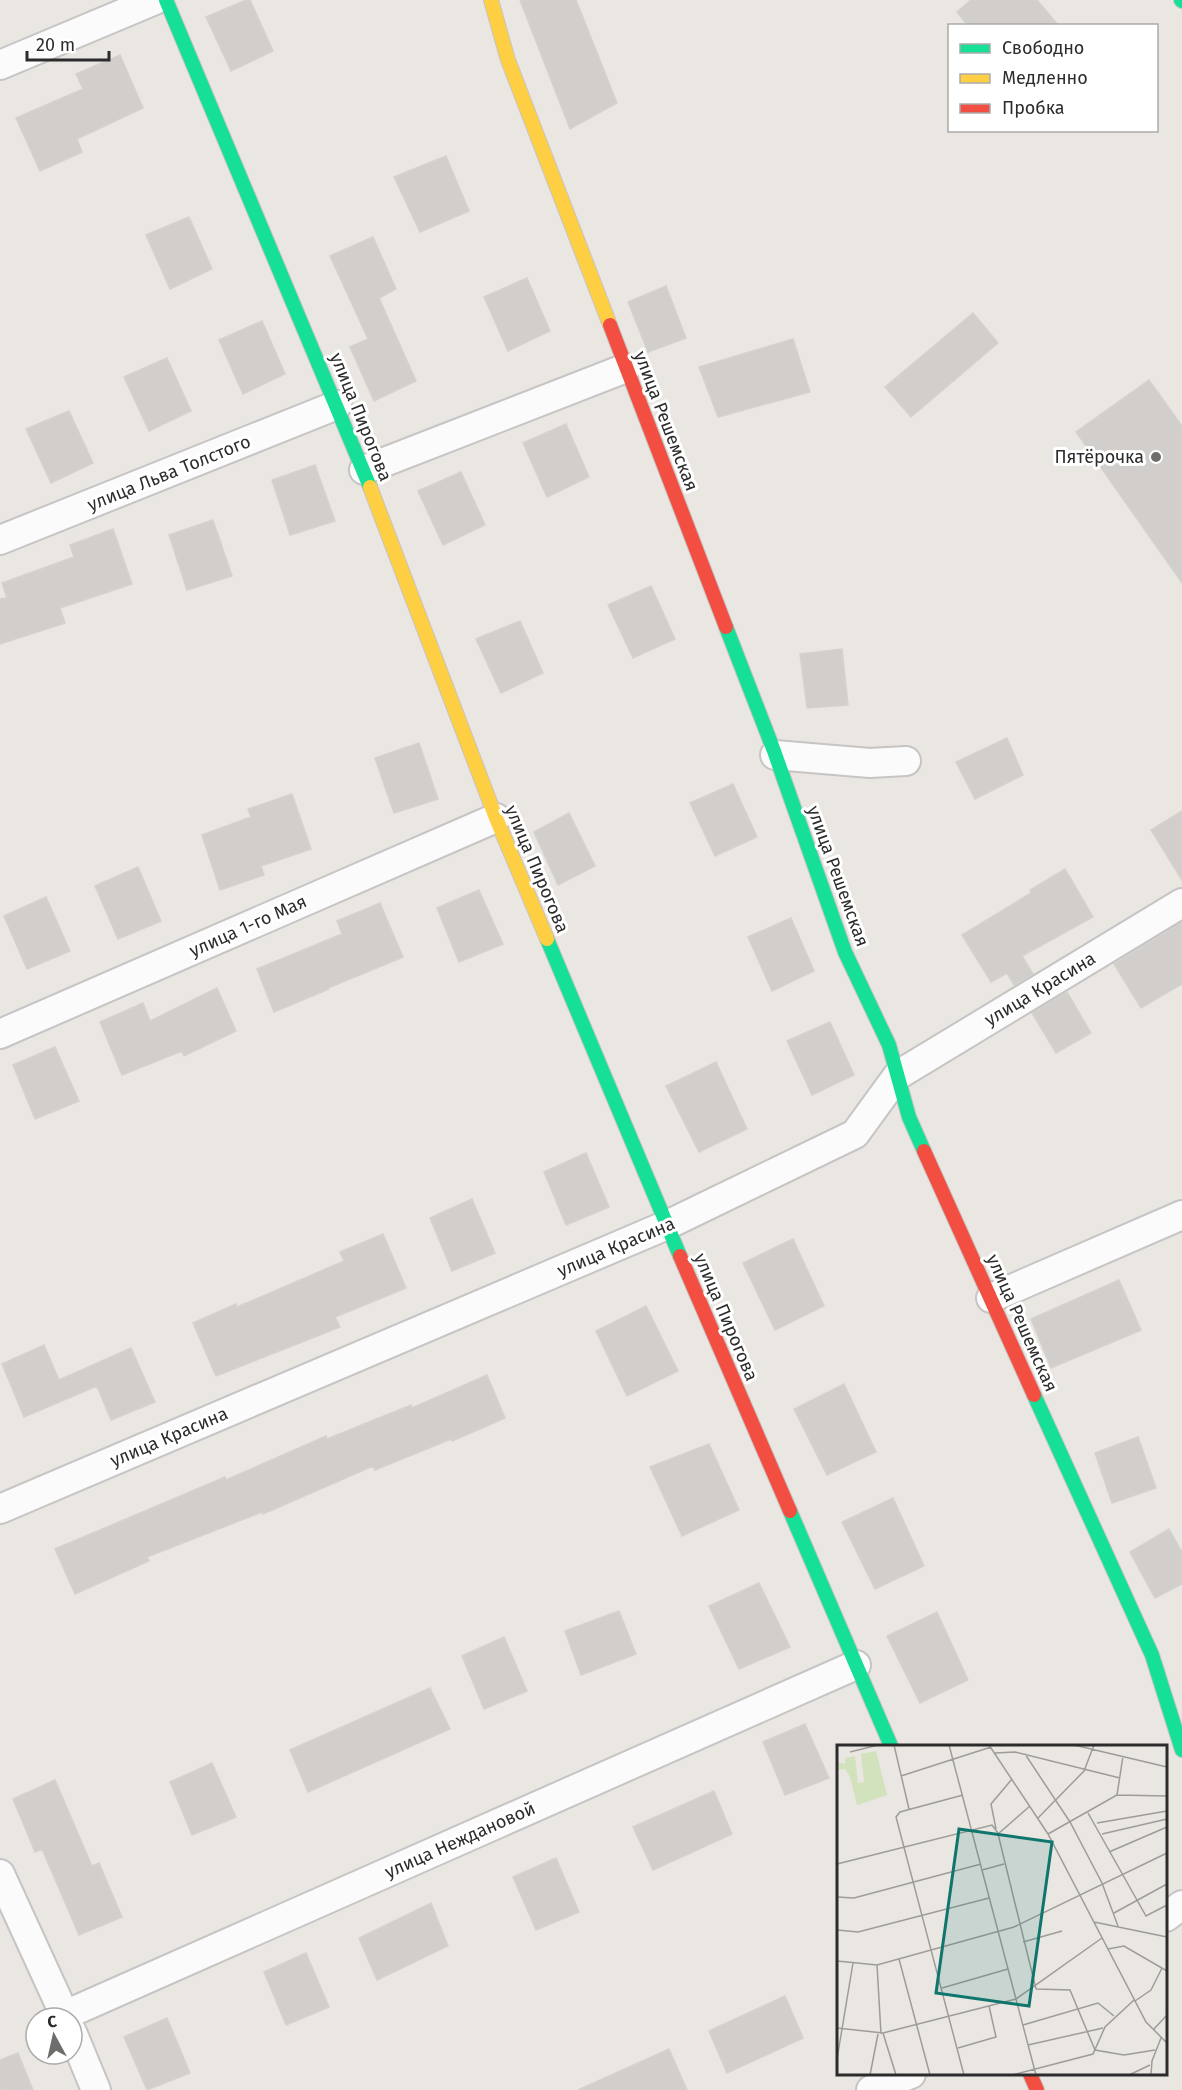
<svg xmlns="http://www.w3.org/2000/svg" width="1182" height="2090" font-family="'Fira Sans',sans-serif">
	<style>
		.building { fill: #d1cecb; stroke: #d5d2ce; stroke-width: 1.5 }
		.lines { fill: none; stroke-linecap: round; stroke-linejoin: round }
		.street-casing { stroke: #c6c4c4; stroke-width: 32 }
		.fast-casing { stroke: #c6c4c4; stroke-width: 16 }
		.slow-casing { stroke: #c6c4c4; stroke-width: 16 }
		.jam-casing { stroke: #c6c4c4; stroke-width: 16 }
		.street { stroke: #fcfbfb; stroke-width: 28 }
		.fast { stroke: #16e098; stroke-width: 14 }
		.slow { stroke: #ffcf43; stroke-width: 14 }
		.jam { stroke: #f24e42; stroke-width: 14 }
		.poi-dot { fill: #6e6d6c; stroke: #fff; stroke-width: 2 }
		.labels { text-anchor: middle; stroke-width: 6; stroke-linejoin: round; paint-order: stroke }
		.street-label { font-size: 18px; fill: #2c2c2c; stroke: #fff }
		.poi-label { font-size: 18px; fill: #2c2c2c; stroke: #fff; text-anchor: end }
		.inset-road { fill: none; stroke: #9e9c99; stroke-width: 1.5 }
		.view { fill: #0f766e; fill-opacity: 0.15; stroke: #0f766e; stroke-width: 3 }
		.inset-edge { fill: none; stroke: #2c2c2c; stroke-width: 3 }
	</style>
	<rect width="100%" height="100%" fill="#eae6e2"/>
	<path class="building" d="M 246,0 L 250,0 L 273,51 L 231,71 L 206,17 Z
		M 520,0 L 576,0 L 617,103 L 570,129 Z
		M 971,0 L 1037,0 L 1059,26 L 968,26 L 957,12 Z
		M 120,55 L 143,108 L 77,139 L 82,152 L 40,171 L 16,118 L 83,89 L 76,74 Z
		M 446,156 L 469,211 L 420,232 L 394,177 Z
		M 189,217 L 212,269 L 170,289 L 146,235 Z
		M 373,237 L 396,289 L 379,298 L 416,381 L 374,401 L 350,347 L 368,339 L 330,256 Z
		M 527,278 L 550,331 L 508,351 L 484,297 Z
		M 666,286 L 686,338 L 648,352 L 628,302 Z
		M 973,313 L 998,343 L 911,417 L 885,387 Z
		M 262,321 L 285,374 L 243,394 L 219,340 Z
		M 793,339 L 810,392 L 718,417 L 699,367 Z
		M 167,358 L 191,411 L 149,431 L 124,377 Z
		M 1149,380 L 1182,426 L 1182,583 L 1076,432 Z
		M 69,411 L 93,463 L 51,483 L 26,429 Z
		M 566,424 L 589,477 L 547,497 L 523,443 Z
		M 315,465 L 335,521 L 290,535 L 272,480 Z
		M 461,472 L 485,525 L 443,545 L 418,491 Z
		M 213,520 L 232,576 L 187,590 L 169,535 Z
		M 113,529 L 132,584 L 60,608 L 65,623 L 0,644 L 0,599 L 7,598 L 2,583 L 74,557 L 70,545 Z
		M 651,586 L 675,639 L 633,658 L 608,605 Z
		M 520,621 L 543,673 L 501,693 L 476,639 Z
		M 842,649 L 848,705 L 807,708 L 800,654 Z
		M 1007,738 L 1023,775 L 975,799 L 956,762 Z
		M 419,743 L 438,799 L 394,813 L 375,758 Z
		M 733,784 L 757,837 L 715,856 L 690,803 Z
		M 292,794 L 311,849 L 261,866 L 264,875 L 220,890 L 202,835 L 251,817 L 248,809 Z
		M 1182,811 L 1182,880 L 1151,830 Z
		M 569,813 L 595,866 L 558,885 L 534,832 Z
		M 138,867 L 161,921 L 118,939 L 95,886 Z
		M 1065,869 L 1093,917 L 1022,956 L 1033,974 L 1014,985 L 1007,973 L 991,982 L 962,935 L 1031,893 L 1030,890 Z
		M 479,890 L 503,944 L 459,962 L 437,908 Z
		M 46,897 L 70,951 L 27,969 L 4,916 Z
		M 380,903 L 403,957 L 328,988 L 329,989 L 274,1012 L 257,969 L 342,934 L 337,921 Z
		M 791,918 L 814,971 L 772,991 L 748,937 Z
		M 1182,922 L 1182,984 L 1141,1008 L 1114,964 Z
		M 217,988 L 236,1031 L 184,1056 L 182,1051 L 122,1075 L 100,1022 L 143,1003 L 150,1021 Z
		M 1067,992 L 1091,1033 L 1056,1053 L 1032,1013 Z
		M 830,1022 L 854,1075 L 812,1095 L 787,1041 Z
		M 55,1047 L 79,1101 L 35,1119 L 13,1065 Z
		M 716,1062 L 747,1129 L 699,1152 L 666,1086 Z
		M 586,1153 L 609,1207 L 566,1225 L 544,1172 Z
		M 472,1199 L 495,1253 L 452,1271 L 430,1218 Z
		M 383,1234 L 406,1288 L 335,1317 L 340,1327 L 216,1376 L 193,1323 L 236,1304 L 237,1307 L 344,1261 L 340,1252 Z
		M 793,1239 L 824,1306 L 775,1330 L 743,1263 Z
		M 1119,1280 L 1141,1330 L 1051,1368 L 1031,1319 Z
		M 646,1306 L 678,1371 L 627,1396 L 596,1331 Z
		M 44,1345 L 59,1380 L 131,1348 L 155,1402 L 111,1420 L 97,1386 L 24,1417 L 2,1364 Z
		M 487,1375 L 505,1418 L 452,1441 L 451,1439 L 375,1470 L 373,1466 L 263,1514 L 262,1512 L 147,1557 L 149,1561 L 75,1594 L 55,1549 L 225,1477 L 226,1480 L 326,1436 L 327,1439 L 411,1405 L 412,1408 Z
		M 844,1384 L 876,1452 L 827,1475 L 794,1409 Z
		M 1138,1437 L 1156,1488 L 1112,1503 L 1095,1453 Z
		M 709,1444 L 739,1510 L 682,1536 L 650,1467 Z
		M 893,1498 L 924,1566 L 875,1589 L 842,1522 Z
		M 1169,1529 L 1182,1552 L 1182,1584 L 1155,1598 L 1130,1552 Z
		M 759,1583 L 790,1647 L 739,1669 L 709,1606 Z
		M 619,1611 L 636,1654 L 581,1675 L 565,1631 Z
		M 937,1612 L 968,1680 L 920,1703 L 887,1636 Z
		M 504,1637 L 527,1691 L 484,1709 L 462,1656 Z
		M 430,1688 L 450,1729 L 308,1792 L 290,1750 Z
		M 805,1724 L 829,1778 L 785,1795 L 763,1742 Z
		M 212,1763 L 236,1817 L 192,1835 L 170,1782 Z
		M 55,1780 L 92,1866 L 99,1863 L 122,1917 L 79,1935 L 42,1849 L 35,1852 L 13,1799 Z
		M 714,1791 L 732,1834 L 653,1870 L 633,1827 Z
		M 556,1858 L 579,1912 L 536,1930 L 513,1877 Z
		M 431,1903 L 448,1946 L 377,1980 L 359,1938 Z
		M 306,1953 L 329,2007 L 286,2025 L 264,1972 Z
		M 785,1996 L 803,2038 L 727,2073 L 709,2031 Z
		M 167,2018 L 190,2073 L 147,2090 L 124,2037 Z
		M 669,2049 L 687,2090 L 578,2090 Z
		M 18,2053 L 33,2090 L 0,2090 L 0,2060 Z"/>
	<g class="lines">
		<g class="street-casing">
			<path id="street" d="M 0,65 L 155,0
				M 364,470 L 626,368
				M 0,540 L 337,405
				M 775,755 L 870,763 L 906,761
				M 0,1034 L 496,818
				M 991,1298 L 1182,1215
				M 0,1509 L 667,1225 L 855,1134 L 898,1075 L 1182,903
				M 0,1874 L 66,2018
				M 1166,1917 L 1182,1905
				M 65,2015 L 856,1665
				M 72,2032 L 96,2090
				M 871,2090 L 911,2074"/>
		</g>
		<g class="fast-casing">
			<path id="fast" d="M 166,0 L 370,487
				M 1181,0 L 1182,1
				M 726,627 L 774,751 L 845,952 L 889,1045 L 909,1117 L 924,1151
				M 547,939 L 680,1256
				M 1034,1395 L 1152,1655 L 1182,1750
				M 790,1511 L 891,1746"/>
		</g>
		<g class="slow-casing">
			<path id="slow" d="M 491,0 L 508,60 L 610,325
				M 370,487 L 496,818 L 547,939"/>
		</g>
		<g class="jam-casing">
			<path id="jam" d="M 610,325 L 726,627
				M 924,1151 L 1034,1395
				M 680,1256 L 790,1511
				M 1030,2074 L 1037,2090"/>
		</g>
		<use href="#street" class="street"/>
		<use href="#fast" class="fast"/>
		<use href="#slow" class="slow"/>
		<use href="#jam" class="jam"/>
	</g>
	<circle class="poi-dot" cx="1156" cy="457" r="6"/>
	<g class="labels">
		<g class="street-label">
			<text transform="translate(361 417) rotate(68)" y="6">улица Пирогова</text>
			<text transform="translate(666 421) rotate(69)" y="6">улица Решемская</text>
			<text transform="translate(169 473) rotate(-22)" y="6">улица Льва Толстого</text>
			<text transform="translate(537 869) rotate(67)" y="6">улица Пирогова</text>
			<text transform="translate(838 876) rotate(70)" y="6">улица Решемская</text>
			<text transform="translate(248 926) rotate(-24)" y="6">улица 1-го Мая</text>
			<text transform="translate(1040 989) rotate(-31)" y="6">улица Красина</text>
			<text transform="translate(616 1247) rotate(-23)" y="6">улица Красина</text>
			<text transform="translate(726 1317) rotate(67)" y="6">улица Пирогова</text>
			<text transform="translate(1022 1323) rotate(66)" y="6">улица Решемская</text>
			<text transform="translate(169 1437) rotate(-23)" y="6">улица Красина</text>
			<text transform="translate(460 1840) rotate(-24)" y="6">улица Неждановой</text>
		</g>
		<g class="poi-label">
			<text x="1144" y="463">Пятёрочка</text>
		</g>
	</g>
	<g transform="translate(837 1745)">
		<rect width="330" height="330" fill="#eae6e2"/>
		<path d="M 39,6 L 50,50 L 20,60 L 13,32 L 8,24 L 0,25 L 0,17 L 8,19 L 8,13 L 18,11 L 21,38 L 27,37 L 24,9 Z" fill="#d1e2bd"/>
		<path class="inset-road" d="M 57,0 L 72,64M 112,0 L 199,330M 152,0 L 211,89 L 309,277 L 330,298M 237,0 L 330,22M 13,7 L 41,0M 158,8 L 178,7 L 283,33M 188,9 L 233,77 L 265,138 L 281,181M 64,31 L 154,2M 126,50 L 63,67 L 59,72 L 127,330M 280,50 L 330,51M 193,61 L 161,89 L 199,244M 251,68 L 309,171 L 330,160M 201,73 L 247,26 L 257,0M 260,78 L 330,66M 159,84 L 154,59 L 175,34M 211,89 L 280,50 L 286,11M 265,89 L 330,74M 272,107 L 330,82M 0,119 L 155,80 L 161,88M 145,125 L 167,119M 0,152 L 17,153 L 144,119M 277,168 L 330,139M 257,177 L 330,192M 0,185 L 21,187 L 152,153M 186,197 L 225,186M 271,204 L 287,201 L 330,226M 62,214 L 93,330M 0,216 L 40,220 L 177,182 L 330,108M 40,220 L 44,289M 105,243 L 171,224M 199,244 L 233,245 L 258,305 L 287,310 L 318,305M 298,256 L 314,245 L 325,223M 186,280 L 261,258 L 277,271M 0,283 L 46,288 L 179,254 L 265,193M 316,285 L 330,270M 46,288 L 59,330M 191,300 L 266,283M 121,303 L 159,292 L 152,261M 0,314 L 16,218M 33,330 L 41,289M 175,330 L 256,309 L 268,282 L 297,255M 292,330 L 313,320M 314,330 L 315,316 L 324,293"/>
		<path class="view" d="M 122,84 L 215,97 L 192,261 L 99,248 Z"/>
		<rect width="330" height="330" class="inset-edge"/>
	</g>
	<rect x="948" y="24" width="210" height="108" fill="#ffffff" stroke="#ababab" stroke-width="1.5"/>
	<rect x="960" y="44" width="30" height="9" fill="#16e098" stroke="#ababab" stroke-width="1.5"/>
	<text x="1002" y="54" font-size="18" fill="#2c2c2c">Свободно</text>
	<rect x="960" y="74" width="30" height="9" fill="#ffcf43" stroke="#ababab" stroke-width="1.5"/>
	<text x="1002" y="84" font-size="18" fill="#2c2c2c">Медленно</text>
	<rect x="960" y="104" width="30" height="9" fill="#f24e42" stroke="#ababab" stroke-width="1.5"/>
	<text x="1002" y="114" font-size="18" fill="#2c2c2c">Пробка</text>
	<g transform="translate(54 2036) rotate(352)"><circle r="28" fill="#ffffff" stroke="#ababab" stroke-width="1.5"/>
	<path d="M0-4.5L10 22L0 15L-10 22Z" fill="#6e6d6c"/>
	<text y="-9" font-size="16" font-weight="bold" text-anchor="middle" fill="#2c2c2c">С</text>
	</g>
	<path d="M27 51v9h82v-9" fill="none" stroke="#2c2c2c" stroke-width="3"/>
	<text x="36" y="51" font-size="18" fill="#2c2c2c" stroke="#ffffff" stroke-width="4.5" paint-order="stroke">20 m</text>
</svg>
